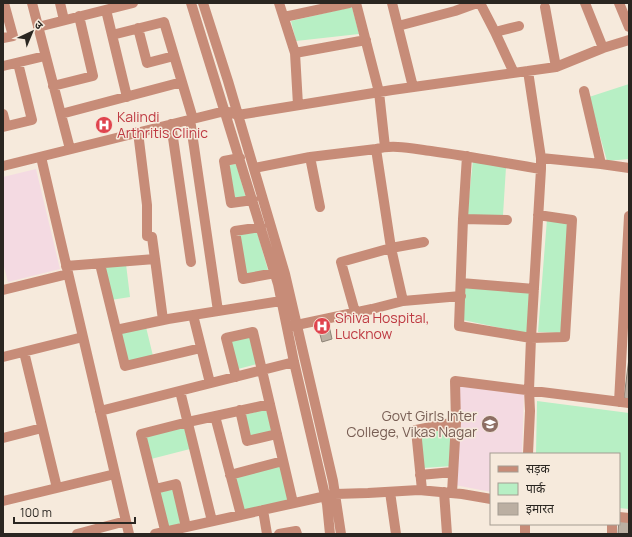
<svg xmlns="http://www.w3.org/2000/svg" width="632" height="537" font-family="Manrope,'Noto Sans Devanagari',sans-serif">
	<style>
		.education { fill: #f4dae2 }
		.green { fill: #b7efc4 }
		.building { fill: #bbafa2; stroke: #8d8376 }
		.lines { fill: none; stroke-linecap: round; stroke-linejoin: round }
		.minor { stroke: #c78c78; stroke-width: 10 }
		.labels { text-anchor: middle; stroke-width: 3; stroke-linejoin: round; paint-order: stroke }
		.health-label { font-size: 14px; fill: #be3a42; stroke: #f6eadc; text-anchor: start }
		.education-label { font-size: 14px; fill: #785e54; stroke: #f6eadc; text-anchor: end }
	</style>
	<rect width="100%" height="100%" fill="#f6eadc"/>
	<path class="education" d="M 36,169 L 60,269 L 8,282 L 3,263 L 3,177 Z
		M 459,384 L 524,394 L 522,454 L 491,454 L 491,492 L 455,485 Z"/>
	<path class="green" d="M 352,7 L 359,34 L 296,41 L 291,21 Z
		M 629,84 L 629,159 L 607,161 L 589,97 Z
		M 473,160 L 506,167 L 503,215 L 467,215 Z
		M 236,164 L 246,198 L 235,199 L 229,165 Z
		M 547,219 L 568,222 L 562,333 L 538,332 Z
		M 257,232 L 268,270 L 246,275 L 239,235 Z
		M 126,264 L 130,297 L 111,300 L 104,266 Z
		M 465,287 L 529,293 L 528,334 L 463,320 Z
		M 146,327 L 153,356 L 128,362 L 120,333 Z
		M 250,336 L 257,364 L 238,369 L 230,341 Z
		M 537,401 L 629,413 L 629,509 L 619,508 L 619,454 L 536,454 Z
		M 266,409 L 272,431 L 250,437 L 245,415 Z
		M 452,425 L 452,466 L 423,468 L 420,431 Z
		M 184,427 L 190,449 L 151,459 L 145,437 Z
		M 280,466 L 289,500 L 243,511 L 234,477 Z
		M 174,489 L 183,523 L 167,527 L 158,493 Z"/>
	<path class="building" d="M 328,321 L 332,339 L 322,342 L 317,323 Z
		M 629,358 L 629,399 L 624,398 Z
		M 619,517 L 629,518 L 629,534 L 618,534 Z"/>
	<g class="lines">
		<path class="minor" d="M 32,3 L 70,149
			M 60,3 L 64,20
			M 191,3 L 278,284 L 294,362 L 327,504 L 330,534
			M 203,3 L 228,81 L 285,274 L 333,481 L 341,534
			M 279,3 L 295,53 L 298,105
			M 356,3 L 379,92 L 385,147
			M 392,3 L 413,87
			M 480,3 L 495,32 L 514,73
			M 585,3 L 603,48
			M 619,3 L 629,27
			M 545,7 L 556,67
			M 106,10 L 127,97
			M 284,17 L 349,3
			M 398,26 L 455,11 L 477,3
			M 38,27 L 133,3
			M 138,28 L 147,63 L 174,56
			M 495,32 L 519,26
			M 112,35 L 164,22 L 193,119
			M 3,38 L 13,36 L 4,3
			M 295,53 L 366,40
			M 3,66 L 45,56
			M 528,71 L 541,158 L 541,169 L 531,338 L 529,390 L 530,411 L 528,454
			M 53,86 L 93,76 L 79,16
			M 584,91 L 601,164
			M 3,114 L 6,126
			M 61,114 L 182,82
			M 190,119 L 218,311
			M 171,124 L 191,262
			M 3,127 L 32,120 L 18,63
			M 138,132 L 147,205 L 147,236 L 152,237 L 155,259
			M 376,149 L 391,248 L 403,301
			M 467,156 L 463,219 L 459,326 L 531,338 L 565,337 L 572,220 L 538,215
			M 41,157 L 129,534
			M 310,157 L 320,207
			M 240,158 L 224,161 L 231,203 L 253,200
			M 541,158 L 601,164 L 629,168
			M 3,166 L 225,111 L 238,115 L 392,90 L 556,67 L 603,48 L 629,40
			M 254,168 L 310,157 L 376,149 C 393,144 414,149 431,151 C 468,156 504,163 541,169
			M 463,219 L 507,220
			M 261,227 L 235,231 L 243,279 L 275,273
			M 100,264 L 125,366 L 201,348
			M 66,266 L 155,259 L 163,320
			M 461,283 L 534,289
			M 3,290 L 68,274
			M 355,312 L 341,262 L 391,248 L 424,242
			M 193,315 L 210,383
			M 292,326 L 372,309 L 403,301 L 461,296
			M 116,330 L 168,319 L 281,301
			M 24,352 L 57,488
			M 3,357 L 83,337
			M 236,377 L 226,338 L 253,332 L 293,503
			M 180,391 L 212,521
			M 619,402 L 629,216
			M 240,410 L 247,441 L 277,434
			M 100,411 L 294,362
			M 215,416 L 241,515
			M 3,438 L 42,428
			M 230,475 L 283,461
			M 420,475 L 453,472
			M 155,489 L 176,484 L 186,527
			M 422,490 L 416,430 L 456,422
			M 390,492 L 396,534
			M 444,492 L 447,534
			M 452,493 L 456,422 L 455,381 L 629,403
			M 3,501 L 115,474
			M 263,510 L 267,534
			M 619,517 L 629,518
			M 612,524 L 612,534
			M 77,534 L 126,521
			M 155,534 L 335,494 L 368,493 L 419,490 L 462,494 L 491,499
			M 166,534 L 141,434 L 188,422 L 270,404
			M 279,534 L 296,531 L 297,534
			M 525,534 L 525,524"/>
	</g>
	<defs>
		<g id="hospital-disc" transform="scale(0.9)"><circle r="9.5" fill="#e0444e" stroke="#f6eadc"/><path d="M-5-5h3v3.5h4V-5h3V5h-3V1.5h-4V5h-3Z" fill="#fff"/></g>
		<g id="university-disc" transform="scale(0.9)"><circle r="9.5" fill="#8d6e63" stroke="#f6eadc"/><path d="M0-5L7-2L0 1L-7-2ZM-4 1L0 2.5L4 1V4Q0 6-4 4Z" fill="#fff"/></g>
	</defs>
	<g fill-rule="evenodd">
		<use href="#hospital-disc" x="104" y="125"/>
		<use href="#hospital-disc" x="322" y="326"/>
		<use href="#university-disc" x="490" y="424"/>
	</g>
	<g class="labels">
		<g class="health-label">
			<text x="117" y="122">Kalindi<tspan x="117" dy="16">Arthritis Clinic</tspan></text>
			<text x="335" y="323">Shiva Hospital,<tspan x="335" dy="16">Lucknow</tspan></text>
		</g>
		<g class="education-label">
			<text x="477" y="421">Govt Girls Inter<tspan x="477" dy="16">College, Vikas Nagar</tspan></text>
		</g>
	</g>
	<rect width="632" height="537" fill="none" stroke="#2a2621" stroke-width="8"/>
	<rect x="490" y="453" width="130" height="72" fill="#f6eadc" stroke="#a49c91"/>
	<rect x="498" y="466" width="20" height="6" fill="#c78c78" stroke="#a49c91"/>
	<text x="526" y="473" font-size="12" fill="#2a2621">सड़क</text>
	<rect x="498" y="483" width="20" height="12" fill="#b7efc4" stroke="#a49c91"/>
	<text x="526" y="493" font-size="12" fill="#2a2621">पार्क</text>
	<rect x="498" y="503" width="20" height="12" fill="#bbafa2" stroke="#a49c91"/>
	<text x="526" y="513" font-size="12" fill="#2a2621">इमारत</text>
	<g transform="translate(32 32) rotate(44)" stroke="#f6eadc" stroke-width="3" paint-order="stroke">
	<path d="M0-3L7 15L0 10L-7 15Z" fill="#2a2621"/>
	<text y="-6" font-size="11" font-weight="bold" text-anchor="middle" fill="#2a2621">उ</text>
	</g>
	<path d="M14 517v6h121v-6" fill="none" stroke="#2a2621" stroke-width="2"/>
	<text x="20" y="517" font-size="12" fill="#2a2621" stroke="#f6eadc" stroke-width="3" paint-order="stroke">100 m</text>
</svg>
